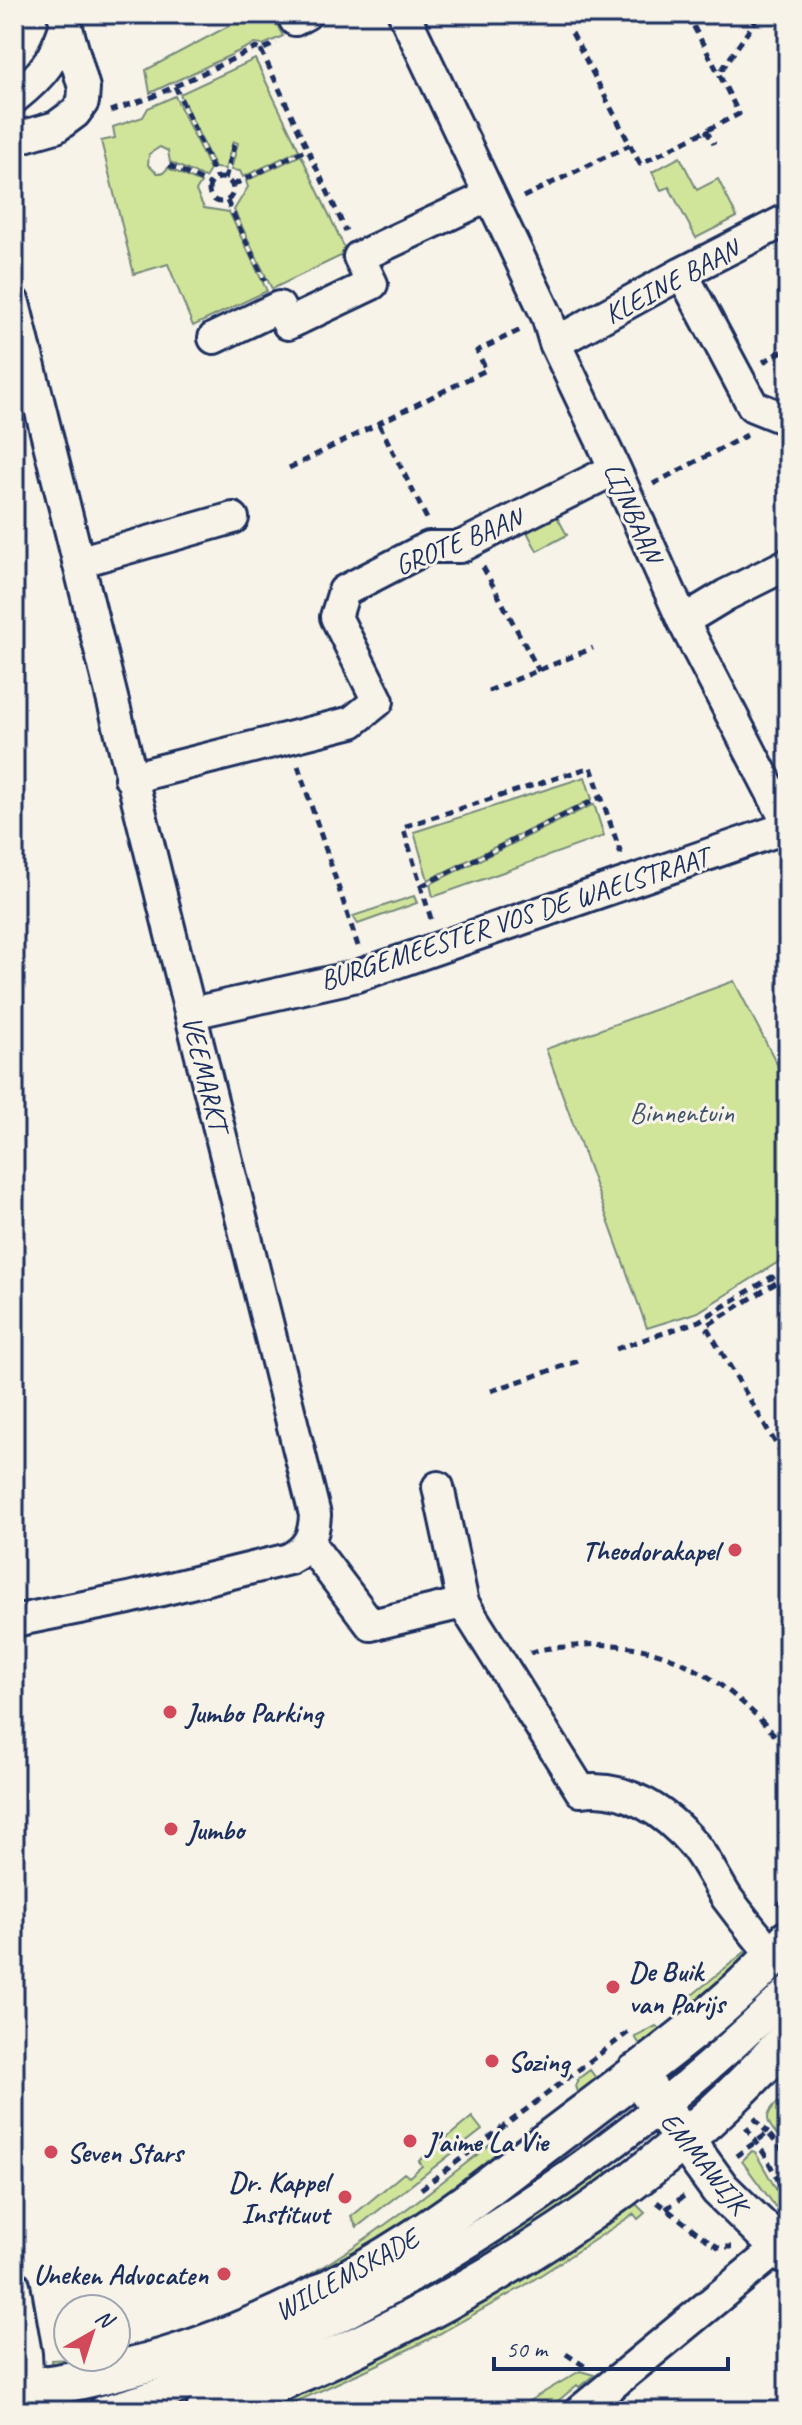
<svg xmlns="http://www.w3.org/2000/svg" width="802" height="2425" font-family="Caveat,sans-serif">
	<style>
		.green { fill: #d1e59a; stroke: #768a7c; stroke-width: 2 }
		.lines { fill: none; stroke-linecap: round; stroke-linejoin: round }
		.minor-casing { stroke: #1b2f5e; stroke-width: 36 }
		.major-casing { stroke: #1b2f5e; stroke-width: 44 }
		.path { stroke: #1b2f5e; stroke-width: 5; stroke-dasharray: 8 6; stroke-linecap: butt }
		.minor { stroke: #f7f3e8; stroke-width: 30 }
		.major { stroke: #f7f3e8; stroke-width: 38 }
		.poi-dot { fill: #d1495b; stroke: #f7f3e8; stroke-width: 3 }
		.labels { text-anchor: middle; stroke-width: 6; stroke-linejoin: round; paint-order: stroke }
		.street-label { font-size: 28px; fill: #1b2f5e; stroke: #f7f3e8 }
		.park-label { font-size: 28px; fill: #3f536a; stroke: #f7f3e8 }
		.poi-label { font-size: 28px; font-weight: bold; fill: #1b2f5e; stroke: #f7f3e8; text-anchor: start }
	</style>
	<rect width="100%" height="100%" fill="#f7f3e8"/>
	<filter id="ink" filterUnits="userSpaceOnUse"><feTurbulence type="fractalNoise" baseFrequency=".0125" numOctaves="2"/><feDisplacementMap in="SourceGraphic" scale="16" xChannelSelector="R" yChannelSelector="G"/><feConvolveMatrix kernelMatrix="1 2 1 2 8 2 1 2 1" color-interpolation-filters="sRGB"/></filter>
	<g filter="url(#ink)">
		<path class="green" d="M 251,14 L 271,14 L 283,36 L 263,45 L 254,44 L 150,93 L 146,70 Z
			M 255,59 L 299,150 L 243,177 L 240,171 L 231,170 L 238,143 L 233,141 L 225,169 L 215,168 L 180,94 Z
			M 175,96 L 210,170 L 205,178 L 170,162 L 168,151 L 160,147 L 149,154 L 148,165 L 157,173 L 163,173 L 168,168 L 201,183 L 196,191 L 204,208 L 229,212 L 267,291 L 193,326 L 168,264 L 134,274 L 101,141 L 115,138 L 113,127 L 143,117 L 148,108 Z
			M 301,155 L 347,253 L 272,289 L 234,210 L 248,187 L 246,181 Z
			M 680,157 L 697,190 L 718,179 L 737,217 L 696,238 L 669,187 L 661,190 L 652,172 Z
			M 555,513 L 567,535 L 537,551 L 525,528 Z
			M 585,777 L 592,799 L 428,880 L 414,832 Z
			M 594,804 L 604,836 L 433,897 L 430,884 Z
			M 414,896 L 417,903 L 358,924 L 353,916 Z
			M 734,981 L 788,1085 L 788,1256 L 698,1312 L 647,1328 L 546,1049 Z
			M 751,1947 L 758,1955 L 682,2017 L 675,2009 Z
			M 656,2026 L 664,2031 L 578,2095 L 575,2086 L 578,2079 L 590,2070 L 596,2078 L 641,2046 L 635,2037 Z
			M 788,2093 L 788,2148 C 766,2121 757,2118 788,2093 Z
			M 472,2117 L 482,2130 L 357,2227 L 351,2217 L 404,2173 L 409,2177 L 422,2166 L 419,2161 Z
			M 492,2143 L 499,2151 C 405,2225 311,2303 195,2340 C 148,2354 100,2362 52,2370 L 51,2360 L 116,2357 L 116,2349 C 265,2324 377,2233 492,2143 Z
			M 752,2151 L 755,2152 L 788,2210 L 788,2224 L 742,2161 Z
			M 604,2169 L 613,2177 L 476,2268 L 205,2404 L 184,2411 L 160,2411 C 199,2399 235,2382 273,2365 C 389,2311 500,2244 604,2169 Z
			M 632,2200 L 645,2213 L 638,2219 L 634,2214 L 524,2286 L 437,2335 L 379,2364 L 276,2411 L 226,2411 Z
			M 580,2371 L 594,2375 L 579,2387 L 577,2385 L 546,2411 L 512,2411 Z"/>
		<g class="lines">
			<g class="minor-casing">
				<path id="minor" d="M 404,14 L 547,316 L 555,343 L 615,469 L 683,621 L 788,824
					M 295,20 L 306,14
					M 14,98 C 44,74 54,60 66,24
					M 14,139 L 56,127 L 75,113 L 83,102 L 84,88 L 63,14
					M 682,273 L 753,406 L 788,420
					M 14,303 L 315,1515 C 314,1537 308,1549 289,1559 L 129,1598 L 14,1621
					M 214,338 L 279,307 L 288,324 L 372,284 L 359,257 L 489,196
					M 555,343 L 682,273 L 788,219
					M 78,562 L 233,518
					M 683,621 L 726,595 L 788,564
					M 130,778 L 352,722 L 378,701 L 336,617 L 344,591 L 429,547 L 460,547 L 615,469
					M 192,1013 L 357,976 L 788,827
					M 438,1487 L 463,1603
					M 309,1543 L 371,1625 L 463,1603 L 581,1791 C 625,1784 666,1812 694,1845 C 707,1861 716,1881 727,1898 C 742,1918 757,1937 774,1956
					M 14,2285 L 26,2354 L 28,2388
					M 104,2411 C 219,2381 326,2327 429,2266 C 559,2189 681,2099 788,1992
					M 580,2411 L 778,2248"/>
			</g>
			<g class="major-casing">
				<path id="major" d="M 636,2073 L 720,2189 L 788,2255
					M 14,2388 C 53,2387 90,2378 127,2368 C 249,2338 368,2275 469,2201 C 508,2172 546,2142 585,2113 C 654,2060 731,2006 788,1940
					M 206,2411 C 415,2331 639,2207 788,2038"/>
			</g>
			<path class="path" d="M 687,14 L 719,74
				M 572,33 L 640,164 L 739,114 L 719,74 L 760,14
				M 261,50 L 346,231
				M 175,86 L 217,179
				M 110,111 L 150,98 L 256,48 L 261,50 L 277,43
				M 706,130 L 714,144
				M 169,165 L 211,185
				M209 190a12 12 0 1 1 24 0a12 12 0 1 1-24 0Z
				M 225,179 L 235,142
				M 233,185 L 307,149
				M 523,197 L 630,145
				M 227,201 L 265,281
				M 763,362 L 788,348
				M 379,424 L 427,519
				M 289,468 L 486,370 L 477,351 L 522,329
				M 653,484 L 747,435
				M 483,567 L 539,671
				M 488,691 L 593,648
				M 298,766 L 358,946
				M 421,886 L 601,797
				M 431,919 L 403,827 L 591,767 L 621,854
				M 776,1283 L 706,1326 L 788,1464
				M 616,1349 L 699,1321 L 772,1277 L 776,1283
				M 491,1391 L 581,1360
				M 530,1653 C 541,1648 554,1648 566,1647 C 661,1633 731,1680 788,1751
				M 778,1906 L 788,1895
				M 754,2118 L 768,2133
				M 746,2127 L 765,2155 L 788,2199
				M 736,2156 L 768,2133 L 788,2157
				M 421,2189 L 630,2031
				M 657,2202 L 706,2239 L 718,2247 L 732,2247
				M 666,2209 L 684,2196
				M 566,2354 L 586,2367"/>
			<use href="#minor" class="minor"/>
			<use href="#major" class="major"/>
		</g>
	</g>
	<g class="poi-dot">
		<circle cx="735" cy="1550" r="8"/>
		<circle cx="170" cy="1712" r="8"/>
		<circle cx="171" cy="1829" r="8"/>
		<circle cx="613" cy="1987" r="8"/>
		<circle cx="492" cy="2061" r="8"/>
		<circle cx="410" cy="2141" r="8"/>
		<circle cx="51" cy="2152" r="8"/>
		<circle cx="345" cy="2197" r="8"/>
		<circle cx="224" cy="2274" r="8"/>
	</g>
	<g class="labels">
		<g class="street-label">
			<text transform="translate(671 281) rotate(-28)" y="10">KLEINE BAAN</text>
			<text transform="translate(634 512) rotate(66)" y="10">LIJNBAAN</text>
			<text transform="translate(458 541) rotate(-22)" y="10">GROTE BAAN</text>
			<text transform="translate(514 918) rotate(-18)" y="10">BURGEMEESTER VOS DE WAELSTRAAT</text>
			<text transform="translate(206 1073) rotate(76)" y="10">VEEMARKT</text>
			<text transform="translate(705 2162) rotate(51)" y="10">EMMAWIJK</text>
			<text transform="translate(346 2274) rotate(-29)" y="10">WILLEMSKADE</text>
		</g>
		<g class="park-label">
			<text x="682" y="1122">Binnentuin</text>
		</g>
		<g class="poi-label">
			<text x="719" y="1560" text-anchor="end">Theodorakapel</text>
			<text x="186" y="1722">Jumbo Parking</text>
			<text x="187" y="1839">Jumbo</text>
			<text x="629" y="1981">De Buik<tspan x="629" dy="32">van Parijs</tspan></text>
			<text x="508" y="2071">Sozing</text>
			<text x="426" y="2151">J'aime La Vie</text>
			<text x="67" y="2162">Seven Stars</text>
			<text x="329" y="2191" text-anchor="end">Dr. Kappel<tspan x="329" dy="32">Instituut</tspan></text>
			<text x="208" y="2284" text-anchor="end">Uneken Advocaten</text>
		</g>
	</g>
	<rect width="802" height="2425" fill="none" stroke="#f7f3e8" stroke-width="48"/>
	<rect x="24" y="24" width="754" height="2377" fill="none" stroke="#1b2f5e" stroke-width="3" filter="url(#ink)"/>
	<g transform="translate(92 2333) rotate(39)"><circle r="38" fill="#f7f3e8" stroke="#9fa5b1" stroke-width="2"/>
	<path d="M0-6L14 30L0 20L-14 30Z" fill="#d1495b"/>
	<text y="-12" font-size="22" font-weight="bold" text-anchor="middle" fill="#1b2f5e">N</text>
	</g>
	<path d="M494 2357v12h234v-12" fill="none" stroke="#1b2f5e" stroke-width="4"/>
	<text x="506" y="2357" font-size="24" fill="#1b2f5e" stroke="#f7f3e8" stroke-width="6" paint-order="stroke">50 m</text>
</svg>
